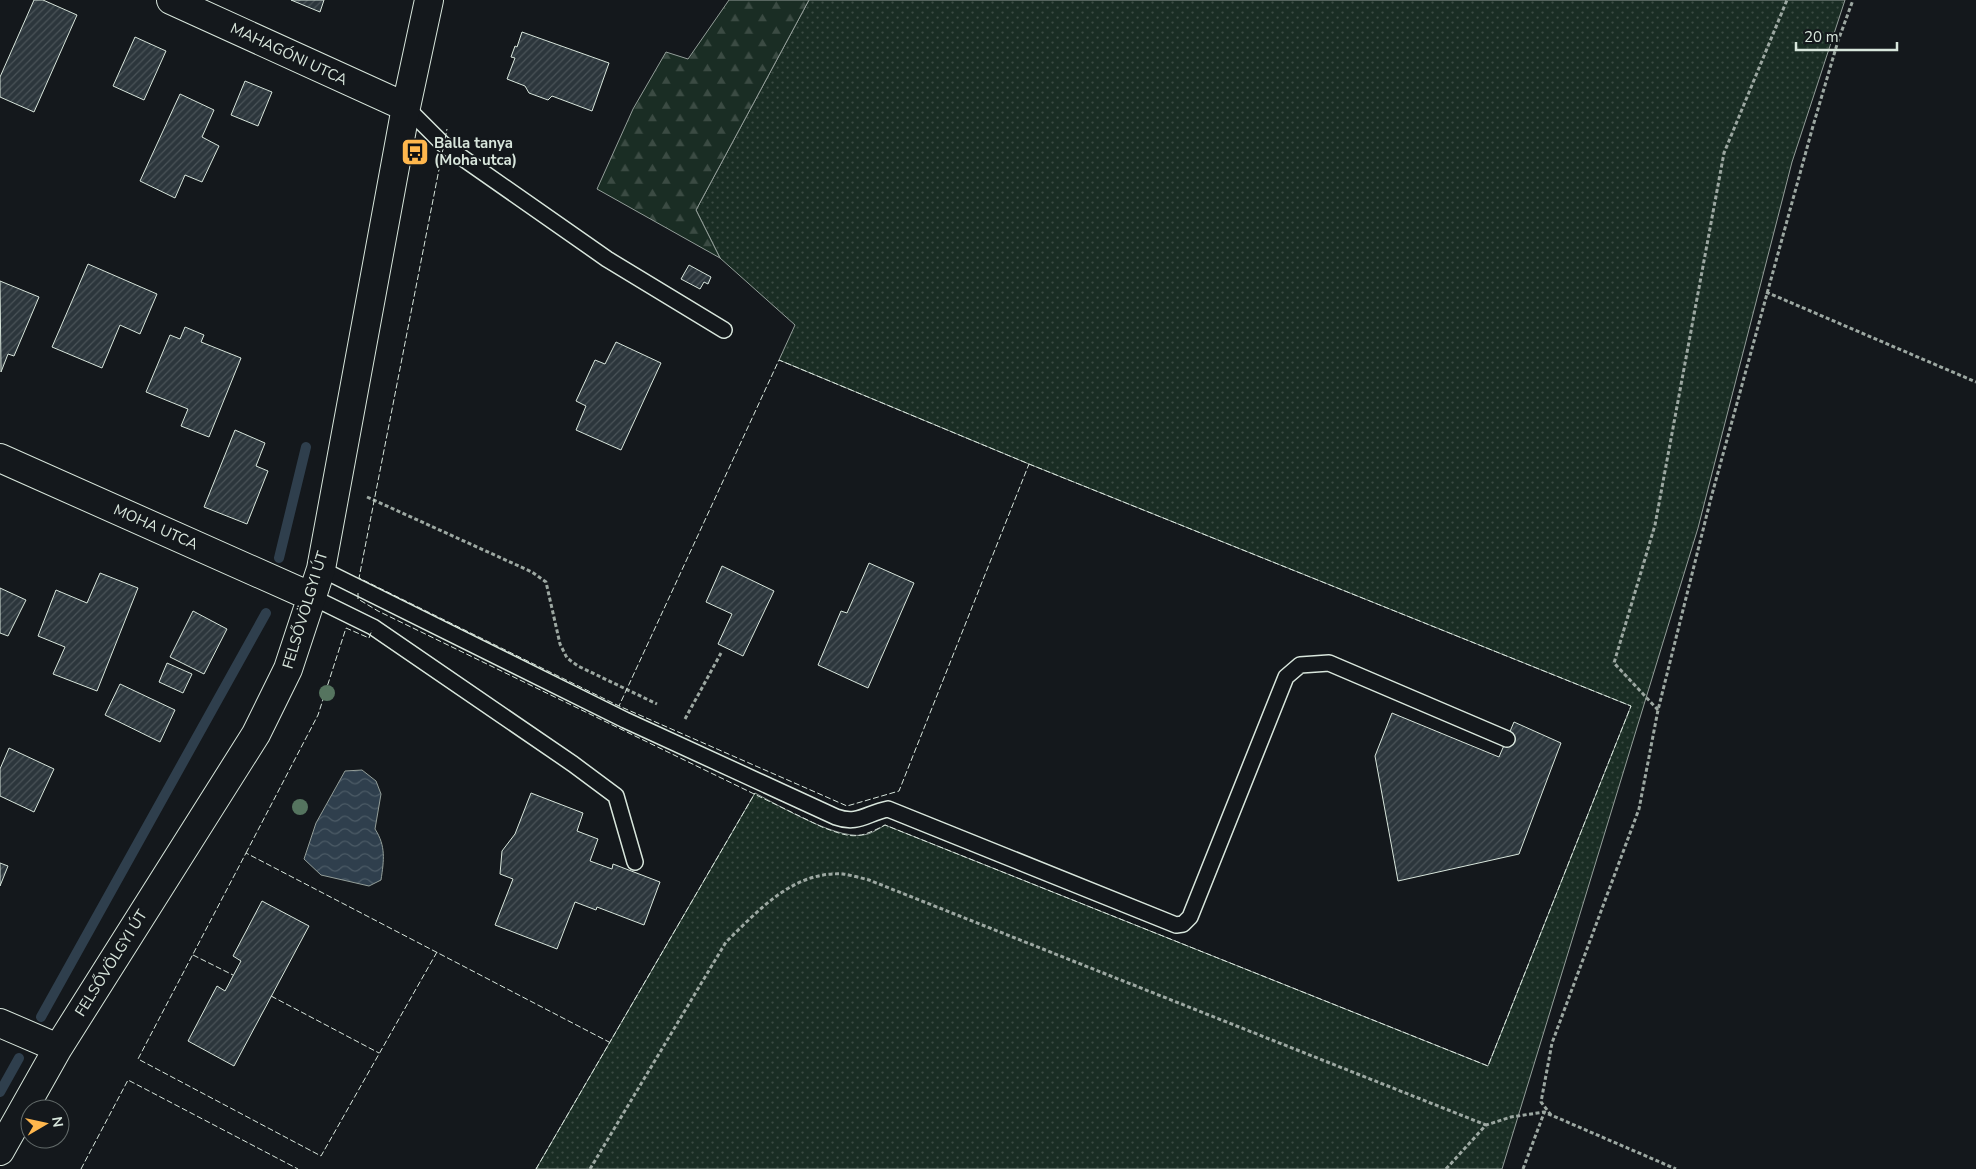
<svg xmlns="http://www.w3.org/2000/svg" width="1976" height="1169" font-family="'Nunito Sans',sans-serif">
	<style>
		.grass { fill: url(#grass-dots); stroke: #939e99 }
		.forest { fill: url(#forest-firs); stroke: #939e99 }
		.water { fill: url(#water-waves); stroke: #939e99 }
		.lines { fill: none; stroke-linecap: round; stroke-linejoin: round }
		.stream { stroke: #2f3f4d; stroke-width: 10 }
		.building { fill: url(#building-hatch); stroke: #d8e6dc }
		.service-casing { stroke: #d8e6dc; stroke-width: 18 }
		.minor-casing { stroke: #d8e6dc; stroke-width: 30 }
		.path { stroke: #9da8a2; stroke-width: 3; stroke-dasharray: 4 2.5; stroke-linecap: butt }
		.service { stroke: #14181c; stroke-width: 15 }
		.minor { stroke: #14181c; stroke-width: 28 }
		.fence { stroke: #d8e6dc; stroke-width: 1; stroke-dasharray: 6 2.5; stroke-linecap: butt }
		.tree { fill: #55745f }
		.labels { text-anchor: middle; stroke-width: 4; stroke-linejoin: round; paint-order: stroke }
		.street-label { font-size: 15px; fill: #d8e6dc; stroke: #14181c }
		.poi-label { font-size: 15px; font-weight: bold; fill: #d8e6dc; stroke: #14181c; text-anchor: start }
	</style>
	<defs>
		<pattern id="grass-dots" width="8" height="8" patternUnits="userSpaceOnUse" patternTransform="scale(1.25)"><rect width="8" height="8" fill="#1a2d24"/><path d="M2 2h.1M6 6h.1" fill="none" stroke="#3b4b43" stroke-width="1.8" stroke-linecap="round"/></pattern>
		<pattern id="forest-firs" width="22" height="20" patternUnits="userSpaceOnUse" patternTransform="scale(1.25)"><rect width="22" height="20" fill="#1a2d24"/><path d="M5 1l3.5 6h-7zM16 11l3.5 6h-7z" fill="#3b4b43"/></pattern>
		<pattern id="water-waves" width="16" height="10" patternUnits="userSpaceOnUse" patternTransform="scale(1.25)"><rect width="16" height="10" fill="#2f3f4d"/><path d="M0 5q4-4 8 0t8 0" fill="none" stroke="#4c5b66"/></pattern>
		<pattern id="building-hatch" width="6" height="6" patternUnits="userSpaceOnUse" patternTransform="scale(1.25)"><rect width="6" height="6" fill="#2c363c"/><path d="M-1 1l2-2M0 6l6-6M5 7l2-2" fill="none" stroke="#4a5358"/></pattern>
	</defs>
	<rect width="100%" height="100%" fill="#14181c"/>
	<path class="grass" d="M 809,0 L 1845,0 L 1792,162 L 1698,528 L 1502,1169 L 536,1169 L 755,793 C 780,806 841,843 868,834 C 874,832 880,828 885,825 L 1488,1066 L 1631,706 L 1029,464 L 779,360 L 795,325 L 720,258 L 696,210 Z"/>
	<path class="forest" d="M 729,0 L 809,0 L 696,210 L 720,258 L 597,189 L 633,109 L 666,52 L 688,59 Z"/>
	<path class="water" d="M 362,770 L 376,781 L 381,794 L 375,829 C 386,846 384,860 381,880 L 369,886 L 321,875 L 304,859 L 316,823 L 345,771 Z"/>
	<g class="lines">
		<path class="stream" d="M 279,558 L 306,447
			M 41,1017 L 266,613
			M 0,1092 L 19,1058"/>
	</g>
	<path class="building" d="M 34,0 L 43,0 L 77,15 L 34,112 L 0,97 L 0,77 Z
		M 291,0 L 324,0 L 320,12 Z
		M 522,32 L 609,63 L 592,111 L 552,96 L 548,100 L 529,93 L 525,86 L 507,79 L 515,58 L 511,57 L 515,46 L 517,47 Z
		M 135,37 L 166,51 L 144,100 L 113,86 Z
		M 245,81 L 272,92 L 258,126 L 231,115 Z
		M 180,94 L 214,110 L 202,137 L 219,146 L 202,182 L 185,175 L 175,198 L 140,181 Z
		M 88,264 L 157,294 L 140,334 L 120,325 L 102,368 L 52,347 Z
		M 689,265 L 711,277 L 708,284 L 704,282 L 700,289 L 681,279 Z
		M 0,281 L 39,297 L 14,356 L 8,354 L 1,372 Z
		M 185,327 L 204,335 L 201,342 L 241,358 L 209,437 L 181,426 L 188,409 L 146,392 L 170,335 L 180,339 Z
		M 616,342 L 661,363 L 621,450 L 576,430 L 586,406 L 576,401 L 595,360 L 605,364 Z
		M 235,430 L 265,443 L 256,466 L 268,471 L 247,524 L 204,507 Z
		M 869,563 L 914,583 L 868,688 L 818,665 L 841,611 L 847,613 Z
		M 722,566 L 774,591 L 743,656 L 718,644 L 732,614 L 706,602 Z
		M 100,573 L 138,588 L 97,691 L 53,674 L 65,647 L 38,636 L 56,590 L 87,603 Z
		M 0,588 L 26,600 L 8,636 L 0,633 Z
		M 193,611 L 227,629 L 204,674 L 170,657 Z
		M 167,663 L 192,674 L 183,693 L 159,682 Z
		M 120,684 L 175,710 L 160,742 L 105,715 Z
		M 1392,713 L 1499,757 L 1514,722 L 1561,743 L 1519,854 L 1398,881 L 1375,756 Z
		M 9,748 L 54,769 L 34,812 L 0,796 L 0,769 Z
		M 531,793 L 583,813 L 577,831 L 598,839 L 590,861 L 612,869 L 613,864 L 660,882 L 644,925 L 597,907 L 596,910 L 575,902 L 557,949 L 495,925 L 513,879 L 500,874 L 502,851 L 515,834 Z
		M 0,863 L 8,866 L 0,886 Z
		M 262,901 L 309,926 L 234,1066 L 188,1041 L 217,986 L 225,991 L 241,961 L 233,956 Z"/>
	<g class="lines">
		<g class="service-casing">
			<path id="service" d="M 406,107 L 444,145 L 607,259 L 724,330
				M 321,569 L 625,720 L 836,817 C 858,825 867,813 888,809 L 1176,925 L 1183,924 L 1190,917 L 1286,677 L 1300,665 L 1329,663 L 1507,739
				M 312,597 L 373,627 L 573,764 L 616,796 L 635,862"/>
		</g>
		<g class="minor-casing">
			<path id="minor" d="M 171,0 L 406,107
				M 0,458 L 312,597
				M 0,1023 L 58,1048
				M 0,1151 L 58,1048 L 256,734 L 288,669 L 321,569 L 406,107 L 429,0"/>
		</g>
		<path class="path" d="M 1766,292 L 1976,382
			M 367,497 L 532,572 L 546,582 L 560,644 L 567,658 L 578,666 L 657,704
			M 1658,710 L 1614,663 L 1655,525 L 1724,153 L 1787,0
			M 685,719 L 721,653
			M 1551,1115 L 1541,1102 L 1552,1043 L 1639,809 L 1658,710 L 1711,498 L 1813,126 L 1838,41 L 1853,0
			M 590,1169 L 726,942 C 759,910 793,871 843,874 C 851,875 861,878 869,880 L 1486,1125
			M 1446,1169 L 1486,1125 L 1511,1117 L 1544,1112 L 1676,1169
			M 1523,1169 L 1544,1113"/>
		<use href="#service" class="service"/>
		<use href="#minor" class="minor"/>
		<path class="fence" d="M 445,139 L 447,129
			M 443,149 L 359,578 L 619,706 L 847,806 L 899,791 L 1029,464
			M 358,593 L 358,599 L 378,611 L 822,827 C 851,838 857,840 885,825 L 1488,1066 L 1631,706 L 1029,464 L 779,360 L 619,706
			M 246,853 L 318,715 L 346,628 L 369,638 L 372,630
			M 437,952 L 321,1156 L 138,1059 L 246,853 L 609,1042
			M 193,955 L 233,975
			M 271,996 L 379,1053
			M 81,1169 L 128,1080 L 298,1169
			M 536,1169 L 755,793"/>
	</g>
	<g class="tree">
		<circle cx="327" cy="693" r="8"/>
		<circle cx="300" cy="807" r="8"/>
	</g>
	<defs>
		<g id="bus-square" transform="scale(1.4375)"><rect x="-9" y="-9" width="18" height="18" rx="4" fill="#ffb74d" stroke="#14181c"/><path d="M-5-6H5V4H4V6H2V4H-2V6H-4V4H-5ZM-3.5-4V0h7V-4ZM-3.5 1.2v1.5H-2V1.2ZM2 1.2v1.5H3.5V1.2Z" fill="#111"/></g>
	</defs>
	<g fill-rule="evenodd">
		<use href="#bus-square" x="415" y="152"/>
	</g>
	<g class="labels">
		<g class="street-label">
			<text transform="translate(289 54) rotate(25)" y="5">MAHAGÓNI UTCA</text>
			<text transform="translate(156 527) rotate(24)" y="5">MOHA UTCA</text>
			<text transform="translate(305 610) rotate(-73)" y="5">FELSŐVÖLGYI ÚT</text>
			<text transform="translate(111 963) rotate(-58)" y="5">FELSŐVÖLGYI ÚT</text>
		</g>
		<g class="poi-label">
			<text x="434" y="148">Balla tanya<tspan x="434" dy="17">(Moha utca)</tspan></text>
		</g>
	</g>
	<g transform="translate(45 1124) rotate(81)"><circle r="24" fill="#14181c" stroke="#626a69"/>
	<path d="M0-4L9 19L0 12L-9 19Z" fill="#ffb74d"/>
	<text y="-8" font-size="14" font-weight="bold" text-anchor="middle" fill="#d8e6dc">N</text>
	</g>
	<path d="M1796 42v8h101v-8" fill="none" stroke="#d8e6dc" stroke-width="2.5"/>
	<text x="1804" y="42" font-size="15" fill="#d8e6dc" stroke="#14181c" stroke-width="4" paint-order="stroke">20 m</text>
</svg>
